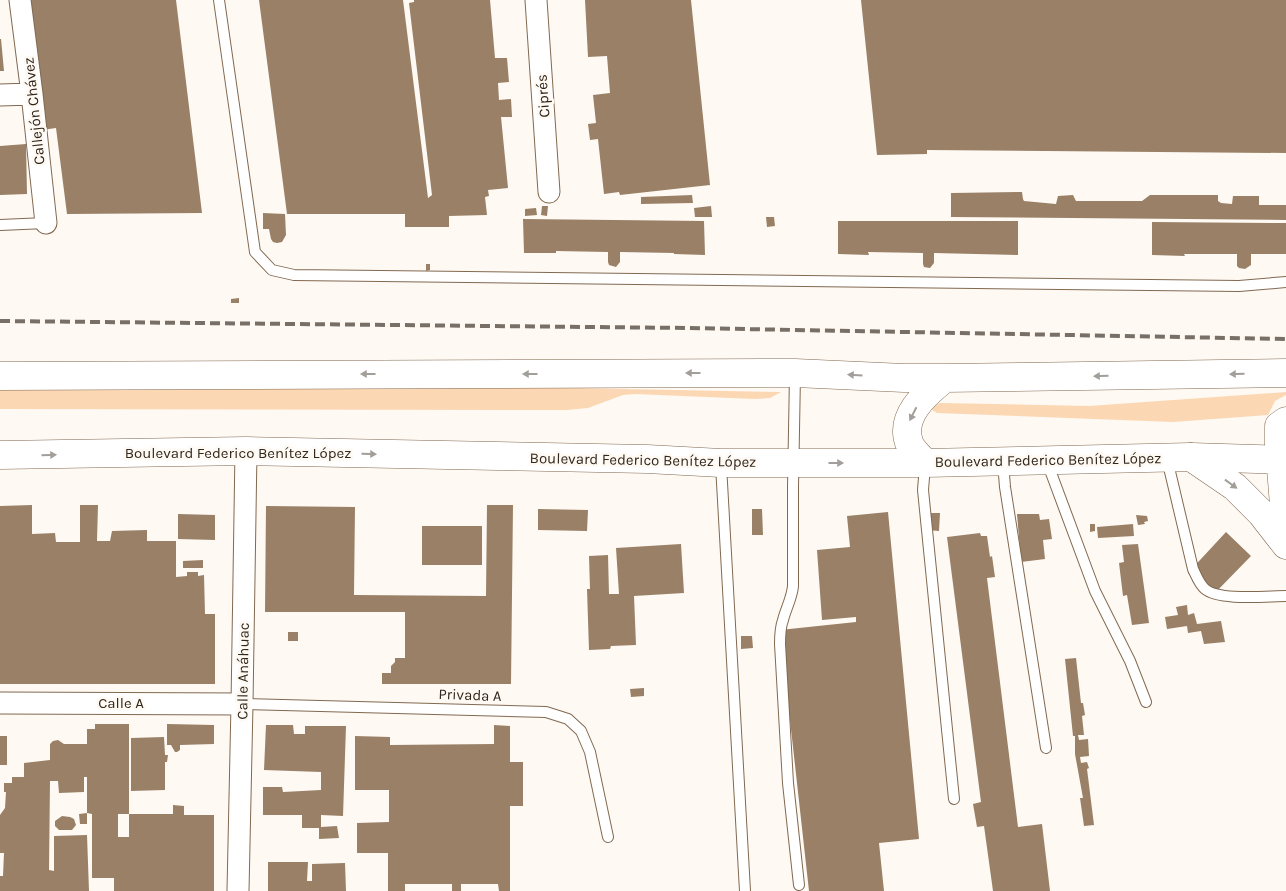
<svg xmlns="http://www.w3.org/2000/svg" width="1286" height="891" font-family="Karla,sans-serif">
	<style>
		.green { fill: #fcd7b3 }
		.building { fill: #998067; fill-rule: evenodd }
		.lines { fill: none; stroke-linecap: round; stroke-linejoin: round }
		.lane-casing { stroke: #826951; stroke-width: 12 }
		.street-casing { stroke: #826951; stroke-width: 23 }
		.secondary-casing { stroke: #826951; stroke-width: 29 }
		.primary-casing { stroke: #826951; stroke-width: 29 }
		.lane { stroke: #fff; stroke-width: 10 }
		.street { stroke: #fff; stroke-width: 21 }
		.secondary { stroke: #fff; stroke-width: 28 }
		.primary { stroke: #fff; stroke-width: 28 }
		.rail { stroke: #787066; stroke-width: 4; stroke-dasharray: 10 5; stroke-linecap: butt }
		.oneway { fill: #a29e99 }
		.labels { text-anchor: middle; stroke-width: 5; stroke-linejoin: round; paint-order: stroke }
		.street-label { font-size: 15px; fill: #31271c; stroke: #fef9f3 }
	</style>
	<rect width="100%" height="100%" fill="#fef9f3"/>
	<path class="green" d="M 0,388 L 572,388 L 781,392 L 770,398 L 755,399 L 635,394 L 623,395 L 588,408 L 567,410 L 0,409 Z
		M 1286,392 L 1286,395 L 1275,401 L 1268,415 L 1173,422 L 937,413 L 929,408 L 940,403 L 1089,406 Z"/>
	<path class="building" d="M 25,0 L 176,0 L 202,213 L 67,214 L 56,128 L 42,130 Z
		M 259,0 L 403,0 L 428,198 L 432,195 L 409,3 L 414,2 L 414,0 L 490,0 L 495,58 L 507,58 L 509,82 L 498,83 L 499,100 L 511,99 L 512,117 L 501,117 L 508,188 L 488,190 L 489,196 L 485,197 L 487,215 L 449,216 L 449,227 L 405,227 L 405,214 L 287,214 Z
		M 585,0 L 691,0 L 710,185 L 620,195 L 619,192 L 604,194 L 598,139 L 590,140 L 588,124 L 596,123 L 593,95 L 610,93 L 607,56 L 588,57 Z
		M 861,0 L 1286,0 L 1286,153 L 927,150 L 927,154 L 877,155 Z
		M 0,39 L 1,39 L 4,71 L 0,71 Z
		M 26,144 L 27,194 L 0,195 L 0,146 Z
		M 1022,192 L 1023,199 L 1024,201 L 1056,204 L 1058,196 L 1073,195 L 1076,201 L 1142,201 L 1150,195 L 1218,195 L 1218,201 L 1221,203 L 1232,204 L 1233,196 L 1259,196 L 1259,205 L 1286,205 L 1286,220 L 951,217 L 951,193 Z
		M 692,195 L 693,203 L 641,204 L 641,197 Z
		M 542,206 L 548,206 L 547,216 L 541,215 Z
		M 711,206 L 712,217 L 695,217 L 694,208 Z
		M 536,208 L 537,215 L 525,216 L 525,209 Z
		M 263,213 L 285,214 L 286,235 L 282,242 L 277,243 L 273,242 L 271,239 L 269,229 L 263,229 Z
		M 766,217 L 774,217 L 775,226 L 767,227 Z
		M 523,219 L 704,221 L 705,255 L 674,254 L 674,253 L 620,252 L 620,262 L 616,267 L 609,265 L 608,262 L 608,252 L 556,251 L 556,253 L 524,253 Z
		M 838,221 L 1018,221 L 1018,255 L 934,253 L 934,263 L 930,268 L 924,267 L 923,264 L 923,253 L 868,252 L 869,255 L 838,254 Z
		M 1152,222 L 1286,223 L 1286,254 L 1251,254 L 1251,265 L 1245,269 L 1239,268 L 1237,266 L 1237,254 L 1184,254 L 1185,256 L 1152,255 Z
		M 426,264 L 430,264 L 430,270 L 426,271 Z
		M 239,298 L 239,303 L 231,303 L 231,299 Z
		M 32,505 L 32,534 L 55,533 L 56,542 L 80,542 L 80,505 L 98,505 L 97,541 L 110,541 L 112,531 L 147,530 L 147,541 L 176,541 L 176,577 L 187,576 L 187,572 L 198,572 L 198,576 L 204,575 L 205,614 L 215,614 L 215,684 L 0,684 L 0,506 Z
		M 487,505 L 513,505 L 511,684 L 382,684 L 382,673 L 391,673 L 391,666 L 395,662 L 395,658 L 405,658 L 405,612 L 265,612 L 266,506 L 355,507 L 354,595 L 486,596 Z
		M 538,509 L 588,510 L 587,531 L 538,530 Z
		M 752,509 L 762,509 L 763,535 L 752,535 Z
		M 888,512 L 919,839 L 879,843 L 884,891 L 809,891 L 780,630 L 856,622 L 856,617 L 822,620 L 817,550 L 850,547 L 847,516 Z
		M 927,513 L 940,513 L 939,531 L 927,530 Z
		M 178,514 L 215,515 L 215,540 L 178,539 Z
		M 1017,514 L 1039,514 L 1040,520 L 1049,519 L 1052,539 L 1043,540 L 1045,559 L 1021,562 Z
		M 1136,515 L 1147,516 L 1148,521 L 1144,522 L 1145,524 L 1138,525 Z
		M 1090,524 L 1095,524 L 1095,531 L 1090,532 Z
		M 1133,524 L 1134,536 L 1098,538 L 1097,527 Z
		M 422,526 L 482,526 L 482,565 L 422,565 Z
		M 1226,532 L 1251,556 L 1212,596 L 1188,573 Z
		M 980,533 L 981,536 L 987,536 L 990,557 L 992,556 L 995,577 L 987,578 L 1018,827 L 1042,824 L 1050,891 L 993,891 L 984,826 L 977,827 L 973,804 L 981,802 L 947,537 Z
		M 681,544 L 684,593 L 634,596 L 636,645 L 611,646 L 610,649 L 589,650 L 587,589 L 590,589 L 589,556 L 608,555 L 609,594 L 619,594 L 616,548 Z
		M 1138,544 L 1149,623 L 1132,625 L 1127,595 L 1123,596 L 1119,563 L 1124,562 L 1122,545 Z
		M 203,560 L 203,568 L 183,568 L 183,561 Z
		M 1187,605 L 1188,615 L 1194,613 L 1197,624 L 1221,621 L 1225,642 L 1204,644 L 1201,631 L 1188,633 L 1187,626 L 1167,629 L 1165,617 L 1178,615 L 1176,607 Z
		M 288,632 L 298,632 L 298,641 L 288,641 Z
		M 741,636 L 752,636 L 753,648 L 741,649 Z
		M 1076,658 L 1081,703 L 1083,703 L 1085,715 L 1082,716 L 1084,735 L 1078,735 L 1079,740 L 1088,739 L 1089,756 L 1080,757 L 1081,763 L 1087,762 L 1089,768 L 1087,769 L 1094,825 L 1084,826 L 1080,798 L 1083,798 L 1075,754 L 1075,736 L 1073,736 L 1065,659 Z
		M 644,688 L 644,696 L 631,697 L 630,689 Z
		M 95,724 L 129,724 L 129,814 L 173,814 L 173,805 L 184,806 L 184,815 L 214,815 L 214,891 L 114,891 L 114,878 L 92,878 L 92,814 L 87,813 L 87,777 L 84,777 L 84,792 L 59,793 L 58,781 L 50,781 L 49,870 L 54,871 L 54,836 L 87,835 L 89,891 L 0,891 L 0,876 L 3,876 L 4,853 L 0,853 L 0,815 L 5,808 L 6,792 L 4,792 L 4,783 L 12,783 L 12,777 L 24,777 L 24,763 L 50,760 L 50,744 L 53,741 L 58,740 L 64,744 L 87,744 L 87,729 L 95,729 ZM 118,814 L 129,814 L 129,837 L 118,837 Z
		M 167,724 L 214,725 L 214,744 L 180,745 L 180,750 L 177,752 L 175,752 L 171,745 L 167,745 Z
		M 266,725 L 293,725 L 294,734 L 305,734 L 305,726 L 346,726 L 343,816 L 321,815 L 321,827 L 337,826 L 339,838 L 319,839 L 319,828 L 302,828 L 302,815 L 263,815 L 263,787 L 282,787 L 283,792 L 321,790 L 321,772 L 264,770 Z
		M 494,725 L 510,726 L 510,762 L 523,762 L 523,806 L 510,806 L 510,891 L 499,891 L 498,884 L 461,884 L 461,891 L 452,891 L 452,884 L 405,884 L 405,891 L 388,891 L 388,853 L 357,853 L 357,823 L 389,822 L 389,790 L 355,790 L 355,736 L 390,737 L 390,745 L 494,744 Z
		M 0,736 L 7,736 L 7,765 L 0,765 Z
		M 164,737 L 165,755 L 168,755 L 167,762 L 165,762 L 165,790 L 131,791 L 131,738 Z
		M 87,813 L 87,824 L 80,824 L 79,814 Z
		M 62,816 L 70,817 L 74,819 L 76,825 L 72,830 L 59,830 L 55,826 L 55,821 Z
		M 268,862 L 308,862 L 307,881 L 312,881 L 312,864 L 345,863 L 346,891 L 268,891 Z"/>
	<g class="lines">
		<g class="lane-casing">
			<path id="lane" d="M 219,0 L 255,252 L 272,270 L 294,275 L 1239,286 L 1286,282
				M 0,225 L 46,223
				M 795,374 L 793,487 L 793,586 C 792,598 786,608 783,620 C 780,628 780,636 780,644 L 788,783 L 799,885
				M 1167,459 L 1193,569 C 1196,575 1199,584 1205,589 C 1219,601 1267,596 1286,596
				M 1003,462 L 1005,487 L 1046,748
				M 1047,462 L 1095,591 L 1130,661 L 1146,702
				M 721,465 L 745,891
				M 925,465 L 923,490 L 954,799
				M 242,704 L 546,712 L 568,719 L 581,731 L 590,752 L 608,837"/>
		</g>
		<g class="street-casing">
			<path id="street" d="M 20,0 L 32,94 L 46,223
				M 536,0 L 549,192
				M 0,95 L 32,94
				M 0,703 L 242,704
				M 238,891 L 242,704 L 246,451"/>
		</g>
		<g class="secondary-casing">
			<path id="secondary" d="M 1191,457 L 1235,487 L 1261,513 L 1286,545"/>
		</g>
		<g class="primary-casing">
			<path id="primary" d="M 0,376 L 795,373 L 904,378 L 945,378 L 1286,373
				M 1286,421 L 1279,426 L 1279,443 L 1286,530
				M 0,455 L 246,451 L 647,459 L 721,463 L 925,463 L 1191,457 L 1286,460
				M 925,463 C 920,457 913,451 910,445 C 898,417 925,394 945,378"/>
		</g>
		<use href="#lane" class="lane"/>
		<use href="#street" class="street"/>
		<use href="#secondary" class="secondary"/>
		<use href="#primary" class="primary"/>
		<path class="rail" d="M 0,321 L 688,328 L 1286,339"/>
	</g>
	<defs><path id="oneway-solid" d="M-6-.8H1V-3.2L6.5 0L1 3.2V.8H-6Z" transform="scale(1.25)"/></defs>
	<g class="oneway">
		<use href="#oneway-solid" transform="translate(693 373) rotate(180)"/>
		<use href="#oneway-solid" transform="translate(368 374) rotate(180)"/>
		<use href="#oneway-solid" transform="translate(530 374) rotate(180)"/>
		<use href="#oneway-solid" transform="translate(1237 374) rotate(179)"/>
		<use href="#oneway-solid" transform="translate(855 375) rotate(-177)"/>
		<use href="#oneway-solid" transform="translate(1101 376) rotate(179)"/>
		<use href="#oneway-solid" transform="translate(913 414) rotate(117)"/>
		<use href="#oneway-solid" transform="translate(369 454) rotate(1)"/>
		<use href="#oneway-solid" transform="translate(49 455) rotate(-1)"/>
		<use href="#oneway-solid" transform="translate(836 463)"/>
		<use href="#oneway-solid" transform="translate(1231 484) rotate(36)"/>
	</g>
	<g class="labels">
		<g class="street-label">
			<text transform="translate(543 96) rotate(-94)" y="5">Ciprés</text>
			<text transform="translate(34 111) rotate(-96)" y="5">Callejón Chávez</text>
			<text x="238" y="458">Boulevard Federico Benítez López</text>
			<text transform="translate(643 460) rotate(1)" y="5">Boulevard Federico Benítez López</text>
			<text transform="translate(1048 460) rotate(-1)" y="5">Boulevard Federico Benítez López</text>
			<text transform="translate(243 671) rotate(-89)" y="5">Calle Anáhuac</text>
			<text transform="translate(470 695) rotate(2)" y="5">Privada A</text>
			<text x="121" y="708">Calle A</text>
		</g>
	</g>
</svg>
